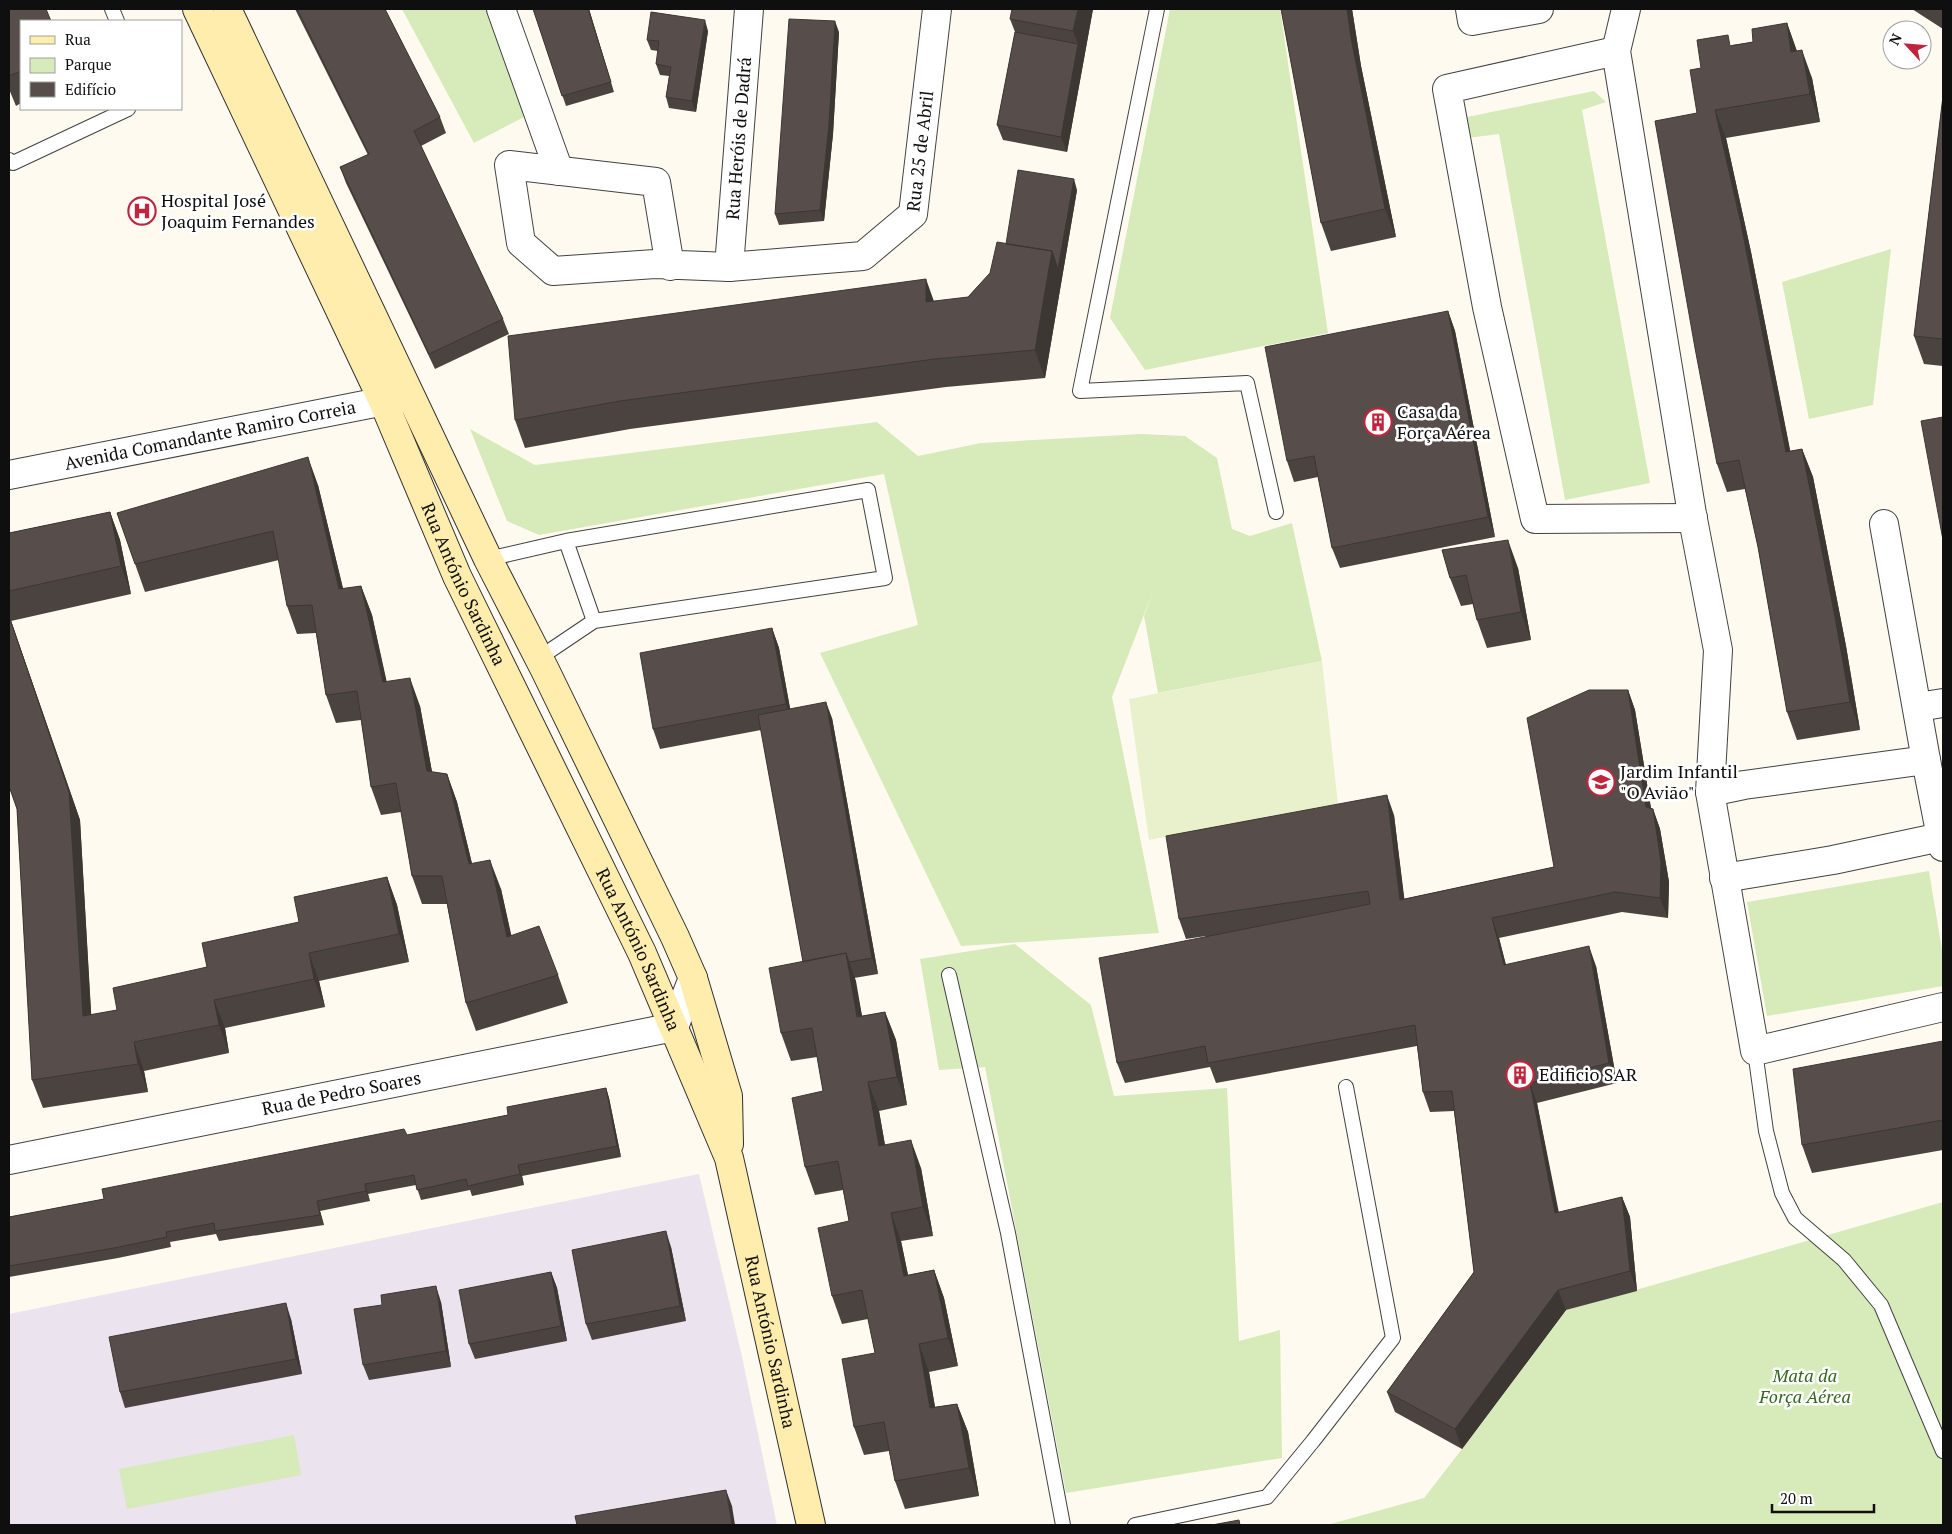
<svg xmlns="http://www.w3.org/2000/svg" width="1952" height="1534" font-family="'PT Serif',serif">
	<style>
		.industrial { fill: #ebe3ed }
		.green { fill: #d7eaba }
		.pitch { fill: #e8f1cb }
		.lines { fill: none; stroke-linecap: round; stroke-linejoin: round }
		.lane-casing { stroke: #424242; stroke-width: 16 }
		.street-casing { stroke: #424242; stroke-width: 30 }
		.secondary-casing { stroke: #313131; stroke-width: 30 }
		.lane { stroke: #fff; stroke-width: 14 }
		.street { stroke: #fff; stroke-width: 28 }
		.secondary { stroke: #feedac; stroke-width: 28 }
		.wall { fill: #4b4340 }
		.shaded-wall { fill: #3d3734 }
		.building { fill: #574e4b; stroke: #3d3734 }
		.labels { text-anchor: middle; stroke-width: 5; stroke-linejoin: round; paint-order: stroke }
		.street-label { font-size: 18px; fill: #0f0f0f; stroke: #fff }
		.poi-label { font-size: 18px; fill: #0f0f0f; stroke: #fff; text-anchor: start }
		.park-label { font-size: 18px; font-style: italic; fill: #35671e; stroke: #fff }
	</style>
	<rect width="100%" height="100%" fill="#fffaf0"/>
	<path class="industrial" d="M 699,1174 L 741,1352 L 777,1525 L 9,1525 L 9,1314 Z"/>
	<path class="green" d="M 402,9 L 487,9 L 526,116 L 474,143 Z
		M 1170,9 L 1280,9 L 1328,333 L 1145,370 L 1110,318 Z
		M 1594,91 L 1606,102 L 1582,110 L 1650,483 L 1565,500 L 1499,134 L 1467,138 L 1467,117 Z
		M 1891,249 L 1873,405 L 1809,419 L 1782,282 Z
		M 877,422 L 918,456 L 981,443 L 1141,434 L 1185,436 L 1217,458 L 1232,529 L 1250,536 L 1292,523 L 1322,661 L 1158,693 L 1144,616 L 1155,586 L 1112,697 L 1159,933 L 961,946 L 820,653 L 918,625 L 884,474 L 539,535 L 507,521 L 470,429 L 535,465 Z
		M 1929,871 L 1943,956 L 1943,986 L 1767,1016 L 1747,902 Z
		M 1015,944 L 1091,1005 L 1114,1096 L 1227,1088 L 1239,1341 L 1280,1330 L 1282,1458 L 1066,1493 L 985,1067 L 939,1070 L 920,959 Z
		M 1943,1202 L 1943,1525 L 1327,1525 L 1424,1498 L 1462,1449 L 1566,1310 Z
		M 294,1435 L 301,1475 L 127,1509 L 119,1469 Z"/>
	<path class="pitch" d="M 1322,661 L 1338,804 L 1149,840 L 1129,699 Z"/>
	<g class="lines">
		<g class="lane-casing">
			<path id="lane" d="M 112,9 L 117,21
				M 1157,9 L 1080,391 L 1247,383 L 1276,512
				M 9,160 L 13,163 L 128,109
				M 488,559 L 566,541 L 868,490 L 885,578 L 594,621 L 566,541
				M 539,658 L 594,621
				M 949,975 L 1008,1233 L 1063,1525
				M 1755,1051 L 1766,1131 L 1782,1193 L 1795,1218 L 1844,1260 L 1881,1305 L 1943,1451
				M 1135,1525 L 1267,1497 L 1313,1441 L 1393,1338 L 1346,1087"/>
		</g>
		<g class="street-casing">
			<g id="street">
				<path d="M 501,9 L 559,171"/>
				<path d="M 1470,9 L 1472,21 L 1539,9"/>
				<path d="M 1626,9 L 1616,51 L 1692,514 L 1718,650 L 1710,792 L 1755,1051 L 1943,1007"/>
				<path d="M 1616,51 L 1447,89 L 1487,307 L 1535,519 L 1693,518"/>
				<path id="s1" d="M 670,266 L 656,182 L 509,165 L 521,243 L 553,271 L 655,264 L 729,267 L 863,256 L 913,214 L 937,9"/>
				<path id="s2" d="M 729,267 L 749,9"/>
				<path id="s3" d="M 9,475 L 405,397"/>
				<path d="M 1884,524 L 1926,760"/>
				<path d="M 1918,707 L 1943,703"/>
				<path d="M 1710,792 L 1744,785 L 1926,760 L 1943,847"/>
				<path d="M 1724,878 L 1833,860 L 1941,837"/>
				<path id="s4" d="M 9,1160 L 674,1027 L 693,978"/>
			</g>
		</g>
		<g class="secondary-casing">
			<g id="secondary">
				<path id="s5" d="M 197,9 L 383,401 L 457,576 L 642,953 L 729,1158 L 811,1525"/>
				<path d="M 227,9 L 488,559 L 545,670 L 675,937 L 693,978 L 728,1096 L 729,1144"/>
			</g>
		</g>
		<use href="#lane" class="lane"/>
		<use href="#street" class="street"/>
		<use href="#secondary" class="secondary"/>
	</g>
	<path class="wall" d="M 9,9 L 21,21 L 21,103 L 16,106 L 9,89 Z
		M 295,9 L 385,9 L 440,117 L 446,133 L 421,146 L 503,319 L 509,334 L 435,369 L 346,183 L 340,167 L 368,155 Z
		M 533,9 L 589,9 L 614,92 L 566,106 Z
		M 1093,9 L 1067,152 L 1003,140 L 997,125 L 1015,32 L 1010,19 Z
		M 1281,9 L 1352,9 L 1361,66 L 1396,237 L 1331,251 L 1321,223 Z
		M 1912,9 L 1943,9 L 1943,29 Z
		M 1787,23 L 1797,51 L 1812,78 L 1820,122 L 1726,138 L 1751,252 L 1790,451 L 1802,449 L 1813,477 L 1846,646 L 1860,730 L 1797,740 L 1787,712 L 1758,547 L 1745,489 L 1727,492 L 1717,464 L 1697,113 L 1701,68 L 1732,45 L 1753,42 Z
		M 708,31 L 696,112 L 669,108 L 666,97 L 669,76 L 660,75 L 656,64 L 658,51 L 651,50 L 647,40 Z
		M 839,32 L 833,134 L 824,221 L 779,225 L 775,214 Z
		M 1943,96 L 1943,366 L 1924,364 L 1914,336 Z
		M 1077,190 L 1045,378 L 946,387 L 630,429 L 525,448 L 515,420 L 968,297 L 990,273 L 1006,244 Z
		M 1448,311 L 1455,331 L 1495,537 L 1340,568 L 1332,548 L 1318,477 L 1294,482 L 1287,461 Z
		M 318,485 L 343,589 L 361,586 L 372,615 L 386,681 L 420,706 L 432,772 L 447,774 L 457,802 L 472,864 L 501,889 L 511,936 L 558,975 L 568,1003 L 476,1031 L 466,1003 L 447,904 L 422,904 L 412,876 L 401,812 L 381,815 L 371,787 L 361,720 L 336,723 L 326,695 L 316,633 L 297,634 L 287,606 L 279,560 L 145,592 L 117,513 Z
		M 110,512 L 120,540 L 131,594 L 11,621 L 80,820 L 91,1015 L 117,1010 L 299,922 L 387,877 L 397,905 L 409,962 L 319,981 L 325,1007 L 225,1028 L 229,1053 L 144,1071 L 148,1092 L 43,1108 L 32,1080 L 17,809 L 9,786 L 9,533 Z
		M 1442,550 L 1518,568 L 1531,640 L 1487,648 L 1477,620 L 1473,604 L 1461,606 L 1450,578 Z
		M 772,628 L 779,648 L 790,709 L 832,718 L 878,974 L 854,978 L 862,1016 L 885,1012 L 896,1040 L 907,1105 L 879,1111 L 885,1145 L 921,1168 L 933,1236 L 901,1241 L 908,1275 L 934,1270 L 944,1298 L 958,1366 L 929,1372 L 935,1407 L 957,1404 L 968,1432 L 979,1496 L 905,1509 L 895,1481 L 889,1451 L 864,1455 L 854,1427 L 875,1353 L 868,1319 L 842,1324 L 832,1296 L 849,1221 L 843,1190 L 815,1195 L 805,1167 L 823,1091 L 817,1057 L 791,1061 L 781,1033 L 803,962 L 761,730 L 660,749 L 653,729 Z
		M 1628,690 L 1635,710 L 1651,808 L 1653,809 L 1660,829 L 1669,882 L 1668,918 L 1622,912 L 1499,938 L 1506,965 L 1596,966 L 1617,1083 L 1537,1103 L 1558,1213 L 1622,1197 L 1630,1217 L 1637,1291 L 1566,1310 L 1462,1449 L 1395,1412 L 1387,1392 L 1474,1272 L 1454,1111 L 1430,1112 L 1423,1092 L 1417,1046 L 1216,1083 L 1210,1067 L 1125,1083 L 1117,1063 L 1206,936 L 1186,939 L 1179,919 L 1394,815 L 1404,899 L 1554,867 Z
		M 1943,1041 L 1943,1150 L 1812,1173 L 1802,1145 Z
		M 606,1088 L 609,1098 L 621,1157 L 522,1176 L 524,1185 L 472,1196 L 470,1190 L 421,1200 L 416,1185 L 368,1194 L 370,1201 L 320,1211 L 324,1225 L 219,1241 L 216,1234 L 170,1242 L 171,1247 L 118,1258 L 9,1277 L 9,1217 L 104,1199 L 407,1135 L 508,1115 Z
		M 671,1247 L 686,1321 L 592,1340 L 586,1324 Z
		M 551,1272 L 557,1288 L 567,1341 L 475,1359 L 469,1344 Z
		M 441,1302 L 451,1367 L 369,1380 L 363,1365 Z
		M 291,1319 L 302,1374 L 125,1408 L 120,1392 Z"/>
	<path class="shaded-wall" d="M 588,9 L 589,9 L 614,92 L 611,82 Z
		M 1078,9 L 1093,9 L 1084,59 L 1073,31 Z
		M 1347,9 L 1352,9 L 1361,66 L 1396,237 L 1385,209 L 1351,38 Z
		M 705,20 L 708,31 L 696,112 L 692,101 Z
		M 835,21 L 839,32 L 833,134 L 824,221 L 820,210 Z
		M 1787,23 L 1797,52 L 1791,52 Z
		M 1078,44 L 1084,59 L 1067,152 L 1061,137 Z
		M 1802,50 L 1812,78 L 1820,122 L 1810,94 Z
		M 1715,110 L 1726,138 L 1751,252 L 1796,480 L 1786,452 Z
		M 1074,179 L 1077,190 L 1045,378 L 1035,350 L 1052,251 Z
		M 926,279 L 936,307 L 926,302 Z
		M 1448,311 L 1455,331 L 1495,537 L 1488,517 Z
		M 1802,449 L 1813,477 L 1846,646 L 1860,730 L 1850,702 Z
		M 308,457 L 318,485 L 350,617 L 339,589 Z
		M 110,512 L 120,540 L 131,594 L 121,566 Z
		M 1508,540 L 1518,568 L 1531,640 L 1521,612 Z
		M 361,586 L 372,615 L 393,710 L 383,682 Z
		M 9,615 L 80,820 L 93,1045 L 83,1016 Z
		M 772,628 L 779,648 L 793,724 L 786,704 Z
		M 410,678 L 420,706 L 437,799 L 427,771 Z
		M 1628,690 L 1635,710 L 1654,827 L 1646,807 Z
		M 826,702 L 832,718 L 878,974 L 872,958 Z
		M 447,774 L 457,802 L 479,892 L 469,864 Z
		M 1387,795 L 1394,815 L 1407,920 L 1400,900 Z
		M 1653,809 L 1660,829 L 1669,882 L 1668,918 L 1660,898 Z
		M 490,860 L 501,889 L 518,965 L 507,937 Z
		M 387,877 L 397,905 L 409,962 L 399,934 Z
		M 1492,918 L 1499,938 L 1511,985 L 1504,965 Z
		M 1589,946 L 1596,966 L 1617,1083 L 1609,1063 Z
		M 309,953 L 319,981 L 325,1007 L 314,979 Z
		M 846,953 L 856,981 L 867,1045 L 857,1017 Z
		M 214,1000 L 225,1028 L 229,1053 L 219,1025 Z
		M 885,1012 L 896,1040 L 907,1105 L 897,1077 Z
		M 134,1042 L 144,1071 L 148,1092 L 138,1064 Z
		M 868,1082 L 879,1111 L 890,1174 L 879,1146 Z
		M 1530,1083 L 1537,1103 L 1563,1233 L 1555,1213 Z
		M 606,1088 L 609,1098 L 621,1157 L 617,1146 Z
		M 911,1140 L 921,1168 L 933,1236 L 923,1207 Z
		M 518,1165 L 522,1176 L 524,1185 L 520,1174 Z
		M 365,1184 L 368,1194 L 370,1201 L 366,1191 Z
		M 1622,1197 L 1630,1217 L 1637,1291 L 1630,1271 Z
		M 317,1201 L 320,1211 L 324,1225 L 320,1215 Z
		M 891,1213 L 901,1241 L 914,1304 L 904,1276 Z
		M 666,1231 L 671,1247 L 686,1321 L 680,1306 Z
		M 934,1270 L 944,1298 L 958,1366 L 948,1338 Z
		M 551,1272 L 557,1288 L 567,1341 L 561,1326 Z
		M 436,1286 L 441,1302 L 451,1367 L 446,1351 Z
		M 1558,1290 L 1566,1310 L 1462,1449 L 1455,1429 Z
		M 286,1303 L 291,1319 L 302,1374 L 296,1359 Z
		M 919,1344 L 929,1372 L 940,1436 L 930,1408 Z
		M 957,1404 L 968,1432 L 979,1496 L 969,1468 Z
		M 726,1490 L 732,1506 L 735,1525 L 732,1525 Z"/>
	<path class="building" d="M 9,9 L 46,9 L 51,21 L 21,21 L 21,71 L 9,76 Z
		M 297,9 L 385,9 L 440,117 L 414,131 L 503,319 L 429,354 L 340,167 L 369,154 Z
		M 533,9 L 588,9 L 611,82 L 562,96 Z
		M 1012,9 L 1078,9 L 1073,31 L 1010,19 Z
		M 1281,9 L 1347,9 L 1351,38 L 1385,209 L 1321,223 Z
		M 651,12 L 705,20 L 692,101 L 666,97 L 671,67 L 656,64 L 659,41 L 647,40 Z
		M 789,19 L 835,21 L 829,124 L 820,210 L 775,214 Z
		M 1787,23 L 1791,52 L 1802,50 L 1810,94 L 1715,110 L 1741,224 L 1786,452 L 1802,449 L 1835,617 L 1850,702 L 1787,712 L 1758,547 L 1739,460 L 1717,464 L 1695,348 L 1655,121 L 1697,113 L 1690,70 L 1701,68 L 1697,40 L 1728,35 L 1730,46 L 1753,42 L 1752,29 Z
		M 1015,32 L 1078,44 L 1061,137 L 997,125 Z
		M 1943,96 L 1943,339 L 1914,336 Z
		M 1018,170 L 1074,179 L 1058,269 L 1052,251 L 1006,244 Z
		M 997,242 L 1052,251 L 1035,350 L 935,359 L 620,401 L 515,420 L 508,336 L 926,279 L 926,302 L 968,297 L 990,273 Z
		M 1448,311 L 1488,517 L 1332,548 L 1314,456 L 1287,461 L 1265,347 Z
		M 1943,417 L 1943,540 L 1921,421 Z
		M 308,457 L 339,589 L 361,586 L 383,682 L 410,678 L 427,771 L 447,774 L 469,864 L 490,860 L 507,937 L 539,926 L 558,975 L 466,1003 L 442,876 L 412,876 L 396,783 L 371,787 L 357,691 L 326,695 L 312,605 L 287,606 L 273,531 L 135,564 L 117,513 Z
		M 110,512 L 121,566 L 9,591 L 9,533 Z
		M 1508,540 L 1521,612 L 1477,620 L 1466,575 L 1450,578 L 1442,550 Z
		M 9,616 L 69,792 L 83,1016 L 117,1010 L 113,988 L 207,967 L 202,943 L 299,922 L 294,897 L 387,877 L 399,934 L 309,953 L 314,979 L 214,1000 L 219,1025 L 134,1042 L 138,1064 L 32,1080 L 17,809 L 9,786 Z
		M 772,628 L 786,704 L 653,729 L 640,653 Z
		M 1589,690 L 1628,690 L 1646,807 L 1653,809 L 1661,862 L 1660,898 L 1615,892 L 1492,918 L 1504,965 L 1589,946 L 1609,1063 L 1530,1083 L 1555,1213 L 1622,1197 L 1630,1271 L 1558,1290 L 1455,1429 L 1387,1392 L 1474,1272 L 1452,1091 L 1423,1092 L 1415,1025 L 1208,1063 L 1205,1046 L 1117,1063 L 1099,958 L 1370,904 L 1368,891 L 1179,919 L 1166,836 L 1387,795 L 1400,900 L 1554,867 L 1527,718 Z
		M 826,702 L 872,958 L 849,962 L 846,953 L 803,962 L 758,715 Z
		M 846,953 L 857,1017 L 885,1012 L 897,1077 L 868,1082 L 879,1146 L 911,1140 L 923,1207 L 891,1213 L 904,1276 L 934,1270 L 948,1338 L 919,1344 L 930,1408 L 957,1404 L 969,1468 L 895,1481 L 884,1422 L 854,1427 L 842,1359 L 875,1353 L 862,1290 L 832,1296 L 818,1228 L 849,1221 L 838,1161 L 805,1167 L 792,1098 L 823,1091 L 812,1028 L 781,1033 L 769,968 Z
		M 1943,1041 L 1943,1120 L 1802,1145 L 1793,1069 Z
		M 606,1088 L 617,1146 L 518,1165 L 520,1174 L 468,1186 L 466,1179 L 417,1190 L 414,1175 L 365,1184 L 366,1191 L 317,1201 L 320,1215 L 215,1231 L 214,1223 L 166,1232 L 167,1237 L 114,1248 L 9,1266 L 9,1217 L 104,1199 L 102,1189 L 404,1129 L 407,1135 L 508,1115 L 507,1107 Z
		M 666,1231 L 680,1306 L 586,1324 L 572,1250 Z
		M 551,1272 L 561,1326 L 469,1344 L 459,1290 Z
		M 436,1286 L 446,1351 L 363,1365 L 354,1309 L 382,1305 L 381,1295 Z
		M 286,1303 L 296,1359 L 120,1392 L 109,1337 Z
		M 726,1490 L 732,1525 L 577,1525 L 575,1516 Z
		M 1239,1520 L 1240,1525 L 1212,1525 Z"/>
	<defs>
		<g id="hospital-ring" transform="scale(1.4375)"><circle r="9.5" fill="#fff" stroke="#bf263d" stroke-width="1.5"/><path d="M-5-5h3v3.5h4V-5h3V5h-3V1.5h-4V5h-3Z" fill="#bf263d"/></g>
		<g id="building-ring" transform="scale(1.4375)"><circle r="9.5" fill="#fff" stroke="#bf263d" stroke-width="1.5"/><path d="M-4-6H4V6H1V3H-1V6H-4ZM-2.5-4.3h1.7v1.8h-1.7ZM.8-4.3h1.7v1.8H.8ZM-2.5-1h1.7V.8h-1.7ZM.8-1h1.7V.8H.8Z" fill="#bf263d"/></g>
		<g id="school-ring" transform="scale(1.4375)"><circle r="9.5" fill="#fff" stroke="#bf263d" stroke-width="1.5"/><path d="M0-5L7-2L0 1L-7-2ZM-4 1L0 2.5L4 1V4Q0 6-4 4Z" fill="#bf263d"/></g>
	</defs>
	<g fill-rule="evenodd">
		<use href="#hospital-ring" x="142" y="211"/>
		<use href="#building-ring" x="1378" y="422"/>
		<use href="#school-ring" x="1601" y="782"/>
		<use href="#building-ring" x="1520" y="1075"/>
	</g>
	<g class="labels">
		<g class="street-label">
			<text dy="6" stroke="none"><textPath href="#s2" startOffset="129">Rua Heróis de Dadrá</textPath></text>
			<text dy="6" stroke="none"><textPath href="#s1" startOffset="794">Rua 25 de Abril</textPath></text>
			<text dy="6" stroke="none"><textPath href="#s3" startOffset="205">Avenida Comandante Ramiro Correia</textPath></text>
			<text dy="6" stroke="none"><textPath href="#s5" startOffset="634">Rua António Sardinha</textPath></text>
			<text dy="6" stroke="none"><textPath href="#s5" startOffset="1039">Rua António Sardinha</textPath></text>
			<text dy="6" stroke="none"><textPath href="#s4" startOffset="339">Rua de Pedro Soares</textPath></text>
			<text dy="6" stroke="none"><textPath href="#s5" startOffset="1455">Rua António Sardinha</textPath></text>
		</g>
		<g class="poi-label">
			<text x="161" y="207">Hospital José<tspan x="161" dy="21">Joaquim Fernandes</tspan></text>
			<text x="1397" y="418">Casa da<tspan x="1397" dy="21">Força Aérea</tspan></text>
			<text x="1620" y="778">Jardim Infantil<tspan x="1620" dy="21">"O Avião"</tspan></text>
			<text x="1539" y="1081">Edificio SAR</text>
		</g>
		<g class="park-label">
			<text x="1805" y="1382">Mata da<tspan x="1805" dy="21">Força Aérea</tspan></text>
		</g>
	</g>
	<rect width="1952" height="1534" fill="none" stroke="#0f0f0f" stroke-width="20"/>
	<rect x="20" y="20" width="162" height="90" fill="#ffffff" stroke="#9f9f9f"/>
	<rect x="30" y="36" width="25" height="8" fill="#feedac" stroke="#9f9f9f"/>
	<text x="65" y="45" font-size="15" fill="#0f0f0f">Rua</text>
	<rect x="30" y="58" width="25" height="15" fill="#d7eaba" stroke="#9f9f9f"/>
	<text x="65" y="70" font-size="15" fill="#0f0f0f">Parque</text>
	<rect x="30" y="82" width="25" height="15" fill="#574e4b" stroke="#9f9f9f"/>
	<text x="65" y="95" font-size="15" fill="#0f0f0f">Edifício</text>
	<g transform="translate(1907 45) rotate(296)"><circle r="24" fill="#ffffff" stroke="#9f9f9f"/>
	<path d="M0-4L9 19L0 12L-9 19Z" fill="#bf263d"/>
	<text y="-8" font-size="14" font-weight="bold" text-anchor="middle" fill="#0f0f0f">N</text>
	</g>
	<path d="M1772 1504v8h102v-8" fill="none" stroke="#0f0f0f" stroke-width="2.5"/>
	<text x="1780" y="1504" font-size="15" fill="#0f0f0f" stroke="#ffffff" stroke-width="4" paint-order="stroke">20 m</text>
</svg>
